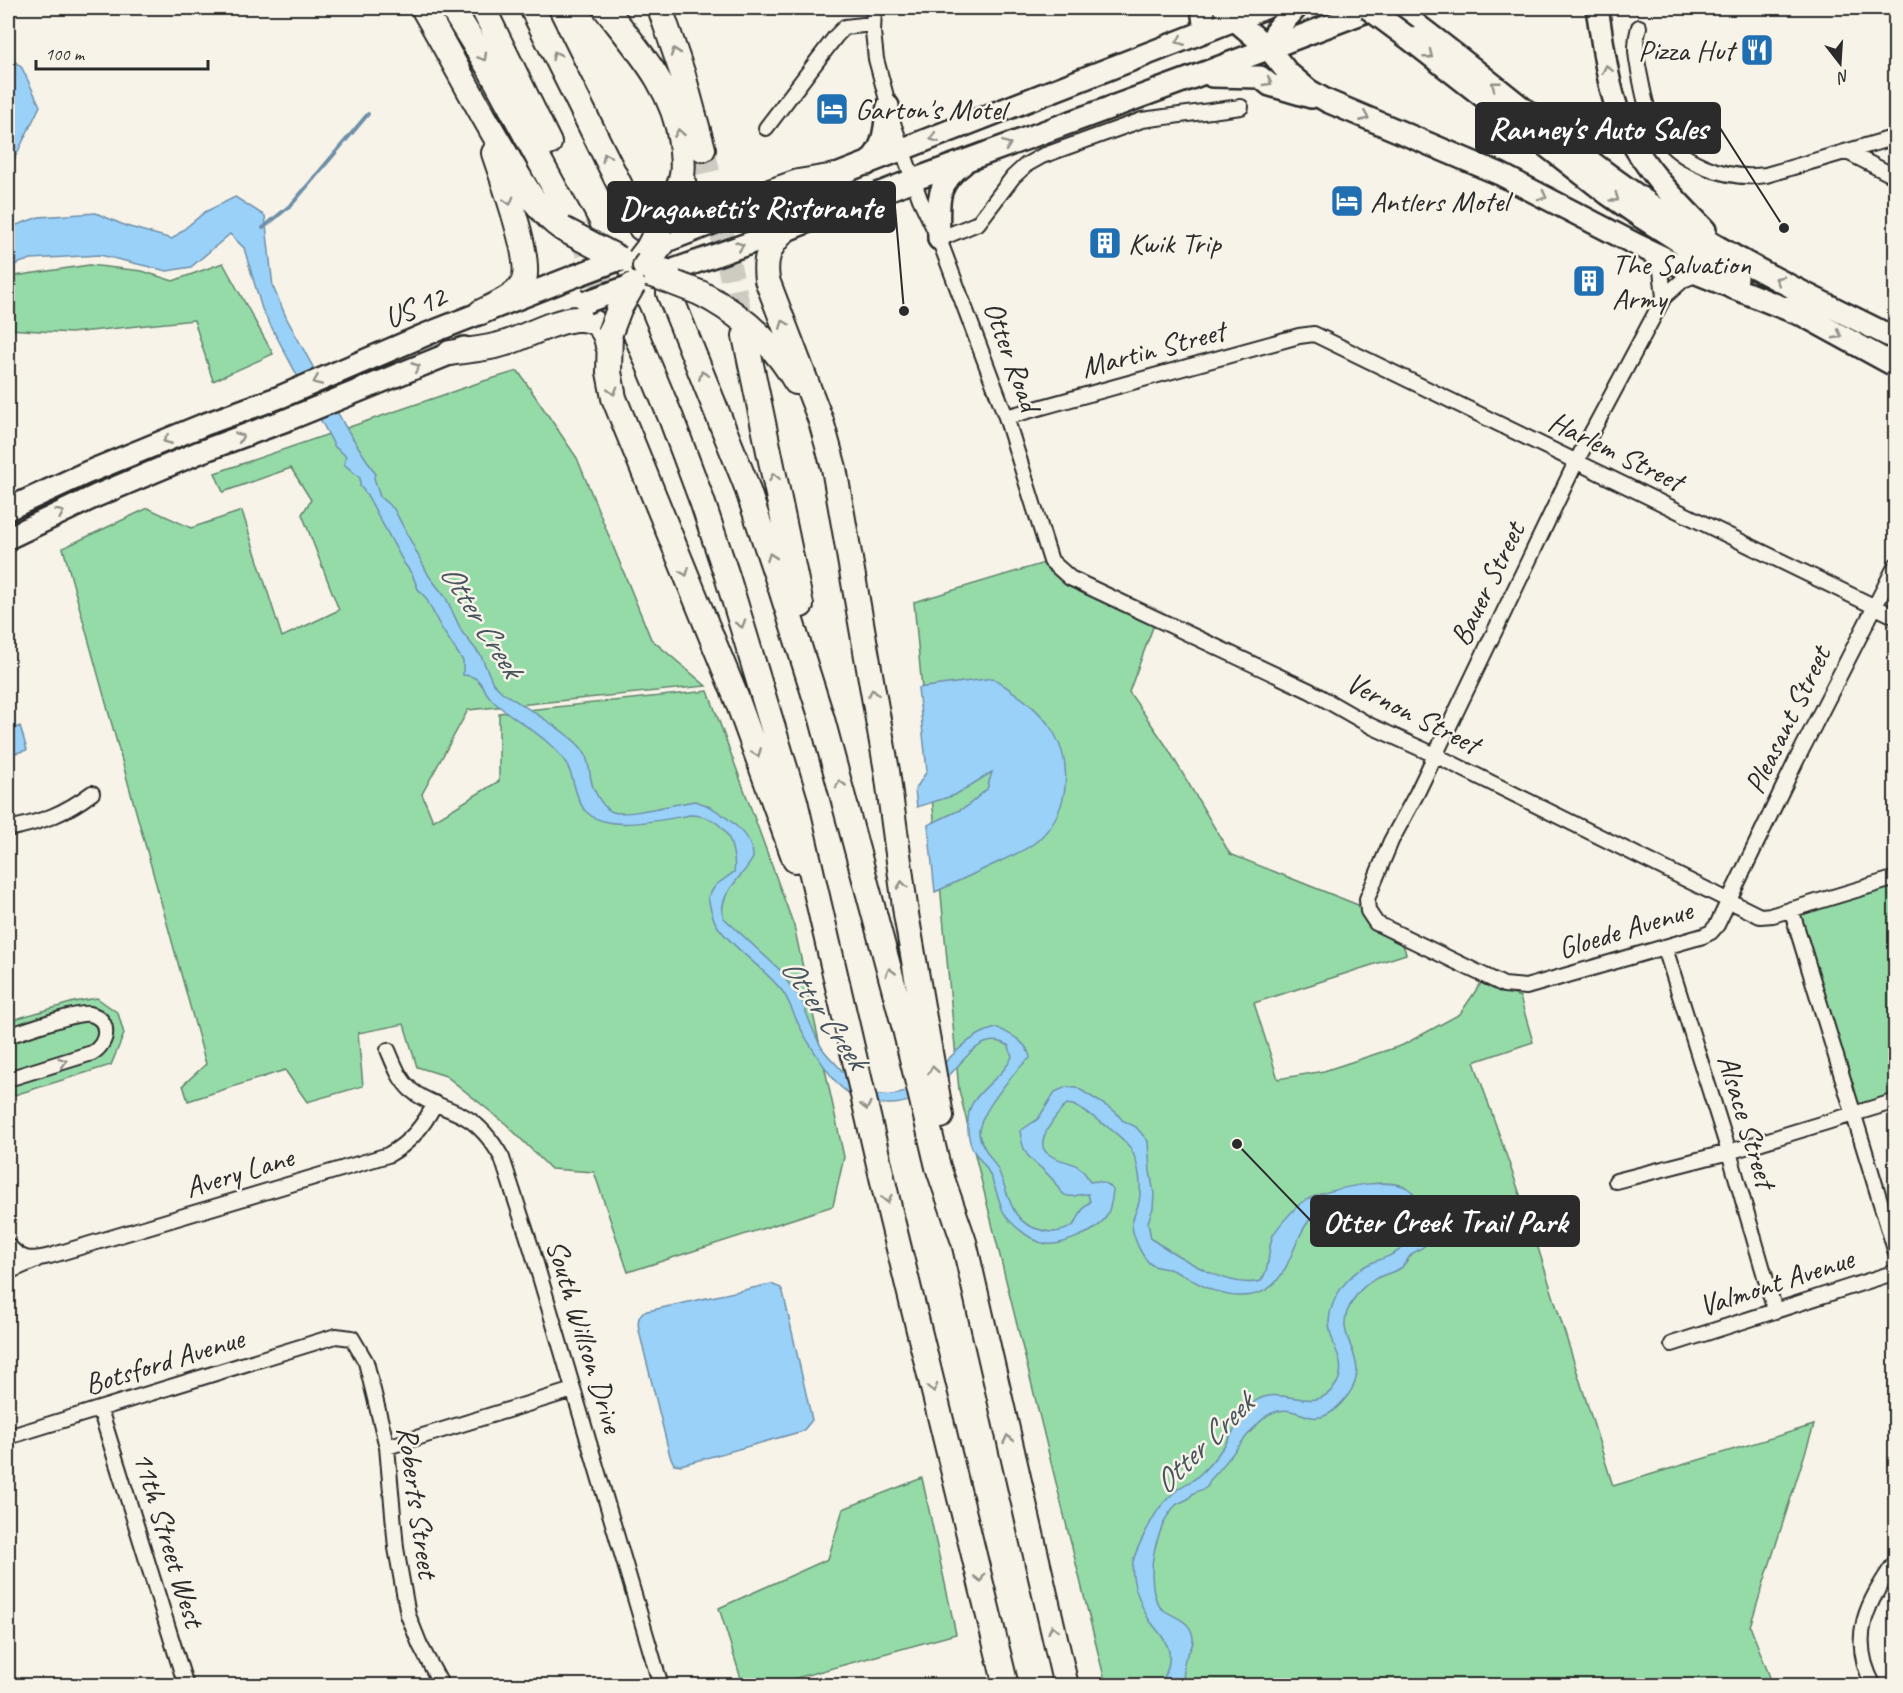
<svg xmlns="http://www.w3.org/2000/svg" width="1903" height="1693" font-family="Caveat,sans-serif">
	<style>
		.green { fill: #95dba8; stroke: #60836a; stroke-width: 1.5 }
		.water { fill: #9ad1f9; stroke: #6e8fa7; stroke-width: 1.5 }
		.lines { fill: none; stroke-linecap: round; stroke-linejoin: round }
		.stream { stroke: #6e8fa7; stroke-width: 4 }
		.motorway-tunnel { stroke: #cecbc2; stroke-width: 24; stroke-dasharray: 24 12; stroke-linecap: butt }
		.minor-casing { stroke: #2b2b2b; stroke-width: 18 }
		.primary-casing { stroke: #2b2b2b; stroke-width: 26 }
		.motorway-casing { stroke: #2b2b2b; stroke-width: 28 }
		.minor { stroke: #f7f3e8; stroke-width: 14 }
		.primary { stroke: #f7f3e8; stroke-width: 21 }
		.motorway { stroke: #f7f3e8; stroke-width: 24 }
		.primary-bridge-casing { stroke: #2b2b2b; stroke-width: 26; stroke-linecap: butt }
		.motorway-bridge-casing { stroke: #2b2b2b; stroke-width: 28; stroke-linecap: butt }
		.primary-bridge { stroke: #f7f3e8; stroke-width: 21 }
		.motorway-bridge { stroke: #f7f3e8; stroke-width: 24 }
		.oneway { stroke: #918f8a }
		.labels { text-anchor: middle; stroke-width: 5; stroke-linejoin: round; paint-order: stroke }
		.poi-label { font-size: 30px; fill: #2b2b2b; stroke: #f7f3e8; text-anchor: start }
		.street-label { font-size: 30px; fill: #2b2b2b; stroke: #f7f3e8 }
		.water-label { font-size: 32px; font-style: italic; fill: #47545e; stroke: #f7f3e8 }
		.leader { fill: none; stroke: #2b2b2b; stroke-width: 2 }
		.callout-dot { fill: #2b2b2b; stroke: #f7f3e8; stroke-width: 2 }
		.callout { fill: #2b2b2b; stroke: #2b2b2b; stroke-width: 2 }
		.callout-label { font-size: 32px; text-anchor: middle; font-weight: bold; fill: #fff }
	</style>
	<rect width="100%" height="100%" fill="#f7f3e8"/>
	<filter id="ink" filterUnits="userSpaceOnUse"><feTurbulence type="fractalNoise" baseFrequency=".0167" numOctaves="2"/><feDisplacementMap in="SourceGraphic" scale="12" xChannelSelector="R" yChannelSelector="G"/><feConvolveMatrix kernelMatrix="1 2 1 2 8 2 1 2 1" color-interpolation-filters="sRGB"/></filter>
	<g filter="url(#ink)">
		<path class="green" d="M 223,263 L 273,354 L 213,381 L 194,320 L 71,333 L 8,329 L 8,277 L 89,265 L 142,271 L 173,281 Z
			M 518,371 L 577,458 L 651,639 L 706,686 L 468,710 L 422,794 L 433,821 L 499,781 L 499,713 L 708,691 L 794,926 L 844,1157 L 833,1206 L 628,1272 L 594,1172 L 551,1169 L 506,1124 L 446,1076 L 417,1067 L 404,1024 L 358,1033 L 363,1086 L 307,1102 L 285,1070 L 188,1101 L 183,1085 L 206,1064 L 63,548 L 148,508 L 191,528 L 242,511 L 282,637 L 339,610 L 302,514 L 311,500 L 291,468 L 223,492 L 215,473 L 484,381 Z
			M 1051,561 L 1156,619 L 1129,692 L 1167,747 L 1230,854 L 1363,907 L 1402,941 L 1406,954 L 1254,1003 L 1278,1079 L 1324,1071 L 1403,1045 L 1460,1014 L 1481,983 L 1520,997 L 1533,1042 L 1474,1062 L 1534,1235 L 1613,1486 L 1814,1425 L 1750,1626 L 1773,1685 L 1106,1685 L 959,1090 L 914,602 Z
			M 1895,878 L 1895,1101 L 1853,1114 L 1791,909 Z
			M 97,998 L 118,1013 L 124,1034 L 111,1065 L 8,1097 L 8,1021 L 74,1002 Z
			M 922,1478 L 956,1634 L 771,1685 L 743,1685 L 719,1608 L 828,1559 L 843,1509 Z"/>
		<path class="water" d="M 8,55 L 22,68 L 40,106 L 8,172 Z
			M 235,197 L 265,216 L 273,287 L 287,319 L 345,426 L 375,473 L 374,478 L 380,497 L 394,509 L 429,576 L 446,598 L 462,632 L 481,656 L 493,683 L 502,692 C 520,704 574,735 584,752 C 590,762 589,776 593,787 C 597,796 604,809 613,812 C 626,817 678,803 695,801 C 717,807 754,834 753,858 C 743,877 716,895 724,918 L 781,971 C 785,983 796,989 802,1001 C 808,1017 813,1033 822,1048 C 826,1054 832,1060 837,1065 C 864,1098 892,1107 928,1078 C 949,1060 970,1032 998,1028 C 1010,1034 1029,1043 1030,1058 C 1016,1069 978,1115 979,1133 C 980,1146 993,1159 998,1170 C 1010,1194 1009,1223 1041,1230 C 1045,1231 1050,1232 1054,1232 C 1085,1228 1073,1213 1090,1202 L 1088,1194 C 1080,1193 1071,1199 1065,1195 C 1059,1192 1057,1185 1053,1180 C 1035,1158 1024,1164 1020,1131 L 1038,1119 L 1055,1092 L 1066,1087 L 1076,1087 L 1116,1112 L 1122,1120 L 1136,1127 L 1148,1141 L 1150,1171 L 1154,1194 L 1153,1208 L 1148,1222 L 1151,1239 C 1179,1256 1227,1290 1261,1281 C 1271,1266 1267,1253 1272,1238 C 1274,1230 1295,1208 1301,1203 C 1319,1190 1393,1174 1410,1190 C 1416,1195 1417,1203 1421,1210 C 1427,1218 1431,1229 1428,1239 C 1426,1248 1418,1249 1412,1254 C 1408,1258 1405,1264 1401,1268 C 1396,1271 1389,1273 1384,1275 C 1365,1282 1355,1294 1347,1312 C 1336,1340 1373,1361 1348,1395 C 1313,1441 1303,1400 1272,1413 C 1254,1421 1227,1464 1210,1480 C 1208,1491 1202,1488 1194,1493 C 1192,1494 1190,1497 1188,1499 C 1184,1501 1179,1503 1176,1505 C 1162,1518 1152,1552 1152,1569 C 1152,1580 1153,1600 1161,1608 C 1173,1618 1191,1619 1193,1638 C 1194,1647 1188,1652 1185,1659 C 1182,1668 1186,1675 1181,1685 L 1161,1685 C 1165,1675 1171,1664 1169,1652 C 1167,1639 1155,1629 1148,1618 C 1140,1604 1130,1579 1133,1562 C 1135,1551 1154,1514 1161,1506 C 1166,1500 1172,1494 1178,1489 C 1184,1484 1192,1482 1197,1477 C 1207,1468 1217,1456 1224,1446 C 1234,1433 1240,1414 1253,1403 C 1280,1380 1315,1420 1337,1383 C 1343,1372 1341,1361 1336,1350 C 1333,1341 1329,1332 1329,1322 C 1330,1297 1349,1273 1371,1263 C 1382,1258 1392,1257 1402,1248 C 1416,1234 1414,1208 1393,1202 C 1383,1199 1373,1199 1364,1199 C 1273,1195 1313,1297 1239,1296 C 1219,1296 1201,1285 1185,1276 C 1180,1274 1174,1271 1169,1269 C 1163,1268 1157,1268 1152,1265 C 1142,1259 1132,1235 1132,1224 C 1133,1217 1137,1209 1139,1202 C 1142,1187 1139,1165 1132,1151 C 1124,1136 1089,1113 1073,1105 L 1067,1104 C 1058,1113 1033,1142 1047,1153 C 1063,1166 1077,1156 1090,1182 C 1099,1180 1107,1183 1113,1190 C 1111,1214 1104,1227 1082,1235 C 1072,1239 1058,1246 1046,1244 C 1033,1242 1009,1224 1003,1211 C 998,1199 995,1185 989,1173 C 985,1164 978,1158 973,1150 C 967,1138 966,1118 971,1106 C 980,1087 1003,1077 1012,1057 L 1009,1046 C 979,1027 960,1069 940,1084 C 924,1096 906,1105 886,1104 C 872,1104 854,1098 843,1089 C 831,1079 806,1040 799,1025 C 793,1014 790,1002 783,992 C 765,969 735,950 718,927 C 712,919 710,907 708,897 L 716,885 L 734,872 C 736,863 734,857 732,848 C 727,826 713,816 691,815 C 663,819 598,836 582,806 C 574,793 574,776 566,763 C 549,737 518,723 495,703 C 481,691 484,676 463,675 L 463,661 L 440,626 L 426,598 L 418,589 L 412,574 L 404,563 L 367,495 L 360,486 L 360,478 L 344,464 L 346,456 L 335,447 L 262,309 L 244,248 L 230,234 L 191,267 L 167,271 L 100,255 L 31,259 L 8,267 L 8,228 L 39,217 L 96,213 L 126,226 L 172,239 L 205,212 Z
			M 993,678 C 1015,693 1041,709 1054,733 C 1074,768 1068,814 1037,841 C 1027,850 1013,855 1001,861 C 979,871 957,882 935,892 L 928,825 L 966,807 L 987,789 L 992,772 L 955,795 L 917,807 L 915,790 L 927,771 L 918,688 Z
			M 20,726 L 27,750 L 12,754 L 8,737 L 8,731 Z
			M 771,1284 L 781,1288 L 783,1292 L 812,1420 L 803,1431 L 681,1465 L 674,1464 L 670,1456 L 641,1339 C 639,1330 635,1319 643,1312 Z"/>
		<g class="lines">
			<path class="stream" d="M 263,228 L 292,204 L 368,114"/>
			<path class="motorway-tunnel" d="M 703,149 L 744,333
				M 578,231 L 614,314"/>
			<g class="minor-casing">
				<path id="minor" d="M 874,8 L 873,32 L 876,59 L 894,126 L 920,199 L 939,239 L 1006,417 L 1051,561 L 1070,578 L 1310,691 L 1371,726 L 1435,755 L 1760,916 L 1773,915 L 1896,878
					M 1639,27 C 1633,48 1637,60 1641,81 C 1644,96 1647,112 1655,125 C 1676,162 1726,181 1766,175 L 1896,137
					M 766,128 L 836,36 L 845,27 L 872,24
					M 1847,152 L 1896,177
					M 939,239 L 978,223 L 1013,177 L 1026,165 L 1042,156 L 1142,120 L 1241,107
					M 1649,253 L 1661,270 L 1664,297
					M 1698,274 L 1683,280 L 1664,297 L 1576,462 L 1417,793 L 1391,841 L 1367,899 L 1368,911 L 1376,923 L 1504,985 L 1526,987 L 1703,936 L 1711,932 L 1717,925 L 1797,759 L 1896,565
					M 1006,417 L 1299,336 L 1314,334 L 1896,617
					M 8,829 C 42,822 64,814 92,793
					M 1791,909 L 1896,1253
					M 1665,948 L 1729,1152 L 1775,1311
					M 8,1036 C 24,1031 75,1012 90,1014 C 111,1019 109,1043 92,1053 L 8,1079
					M 388,1050 C 394,1064 399,1079 411,1090 C 426,1103 448,1107 465,1117 C 481,1126 493,1142 502,1158 L 532,1250 L 661,1686
					M 1616,1181 L 1729,1152 L 1896,1101
					M 8,1245 C 22,1261 29,1261 50,1256 L 388,1155 C 410,1143 424,1126 435,1103
					M 8,1272 L 36,1260
					M 1672,1344 L 1896,1272
					M 100,1409 L 186,1686
					M 8,1437 L 336,1336 L 352,1338 L 366,1362 L 387,1447 L 396,1548 L 408,1615 L 420,1645 L 442,1686
					M 387,1447 L 573,1390
					M 1874,1686 C 1847,1637 1868,1602 1896,1561"/>
			</g>
			<g class="primary-casing">
				<path id="primary" d="M 1202,8 L 1205,31
					M 1224,8 L 1234,19 L 1268,48 L 1288,73 L 1308,90 L 1327,101 L 1500,174 L 1637,245 L 1689,270 L 1799,314
					M 1394,8 C 1488,76 1574,156 1672,219 C 1743,265 1820,301 1896,339
					M 1597,8 C 1604,50 1608,95 1627,133 C 1646,171 1677,201 1705,230
					M 1407,37 L 1608,194 L 1641,217 L 1737,278
					M 1268,48 L 1277,29 L 1296,8
					M 1212,76 L 1260,77 L 1270,85 L 1311,97
					M 867,164 C 886,147 884,130 888,106
					M 821,181 L 1265,8
					M 939,239 C 939,205 933,186 963,164
					M 664,242 L 736,214
					M 668,272 L 784,231 L 913,180 L 1191,78 L 1375,8
					M 1788,307 L 1896,366
					M 8,509 L 86,473 L 203,425 L 280,397 L 427,334 L 575,276
					M 8,538 L 96,496 L 200,452 L 289,419 L 464,348"/>
			</g>
			<g class="motorway-casing">
				<path id="motorway" d="M 423,8 C 451,56 476,105 505,153 C 521,180 536,211 563,229
					M 452,8 L 491,71 L 578,231
					M 483,8 L 549,143
					M 532,8 L 641,228
					M 605,8 C 637,49 674,88 681,143 C 682,153 684,165 682,175 C 680,187 673,198 668,209
					M 660,8 L 683,75 L 703,149
					M 682,174 C 684,193 687,208 709,213 L 798,182 L 835,176
					M 784,231 C 769,246 764,258 767,280 L 821,421 L 834,468 L 887,771 L 906,914 L 941,1116
					M 648,248 L 631,270 L 656,276
					M 669,293 L 745,482 L 780,586 L 822,719 L 905,1029 L 938,1167 L 964,1242 L 1066,1686
					M 700,293 C 741,314 773,342 796,382
					M 481,312 C 495,305 516,297 523,283 C 534,262 502,178 494,153
					M 627,313 L 671,418 L 702,501 L 727,576 L 795,801 L 891,1216 L 1006,1686
					M 610,333 L 609,372 L 614,398 L 736,697 L 795,860
					M 745,336 L 801,605
					M 450,353 C 468,350 488,349 506,343 C 536,334 599,292 608,346"/>
			</g>
			<use href="#minor" class="minor"/>
			<use href="#primary" class="primary"/>
			<use href="#motorway" class="motorway"/>
			<g class="primary-bridge-casing">
				<path id="primary-bridge" d="M 1368,8 L 1407,37
					M 575,276 L 620,259
					M 586,302 L 633,285"/>
			</g>
			<g class="motorway-bridge-casing">
				<path id="motorway-bridge" d="M 563,229 L 620,259
					M 664,242 L 645,266 L 668,272
					M 648,248 L 668,209
					M 656,276 L 700,293
					M 610,333 L 619,309 L 633,285"/>
			</g>
			<use href="#primary-bridge" class="primary-bridge"/>
			<use href="#motorway-bridge" class="motorway-bridge"/>
		</g>
		<defs><path id="oneway-chevron" d="M-2-3.5L2.5 0L-2 3.5" fill="none" stroke-width="1.6" stroke-linecap="round" stroke-linejoin="round" transform="scale(1.5)"/></defs>
		<g class="oneway">
			<use href="#oneway-chevron" transform="translate(1180 41) rotate(158)"/>
			<use href="#oneway-chevron" transform="translate(675 52) rotate(-109)"/>
			<use href="#oneway-chevron" transform="translate(556 55) rotate(-116)"/>
			<use href="#oneway-chevron" transform="translate(1429 55) rotate(38)"/>
			<use href="#oneway-chevron" transform="translate(483 57) rotate(60)"/>
			<use href="#oneway-chevron" transform="translate(1607 69) rotate(-101)"/>
			<use href="#oneway-chevron" transform="translate(1268 82) rotate(30)"/>
			<use href="#oneway-chevron" transform="translate(1495 85) rotate(-142)"/>
			<use href="#oneway-chevron" transform="translate(1365 117) rotate(22)"/>
			<use href="#oneway-chevron" transform="translate(679 133) rotate(-100)"/>
			<use href="#oneway-chevron" transform="translate(934 138) rotate(159)"/>
			<use href="#oneway-chevron" transform="translate(1007 145) rotate(-20)"/>
			<use href="#oneway-chevron" transform="translate(606 157) rotate(-116)"/>
			<use href="#oneway-chevron" transform="translate(1543 196) rotate(28)"/>
			<use href="#oneway-chevron" transform="translate(1615 198) rotate(36)"/>
			<use href="#oneway-chevron" transform="translate(509 201) rotate(74)"/>
			<use href="#oneway-chevron" transform="translate(740 246) rotate(-19)"/>
			<use href="#oneway-chevron" transform="translate(1779 280) rotate(-153)"/>
			<use href="#oneway-chevron" transform="translate(784 324) rotate(-111)"/>
			<use href="#oneway-chevron" transform="translate(1838 335) rotate(28)"/>
			<use href="#oneway-chevron" transform="translate(416 367) rotate(-22)"/>
			<use href="#oneway-chevron" transform="translate(703 375) rotate(-112)"/>
			<use href="#oneway-chevron" transform="translate(317 381) rotate(157)"/>
			<use href="#oneway-chevron" transform="translate(613 391) rotate(74)"/>
			<use href="#oneway-chevron" transform="translate(240 437) rotate(-21)"/>
			<use href="#oneway-chevron" transform="translate(167 440) rotate(158)"/>
			<use href="#oneway-chevron" transform="translate(774 477) rotate(-102)"/>
			<use href="#oneway-chevron" transform="translate(60 513) rotate(-25)"/>
			<use href="#oneway-chevron" transform="translate(771 557) rotate(-109)"/>
			<use href="#oneway-chevron" transform="translate(685 572) rotate(68)"/>
			<use href="#oneway-chevron" transform="translate(741 624) rotate(73)"/>
			<use href="#oneway-chevron" transform="translate(873 693) rotate(-100)"/>
			<use href="#oneway-chevron" transform="translate(757 753) rotate(69)"/>
			<use href="#oneway-chevron" transform="translate(840 784) rotate(-105)"/>
			<use href="#oneway-chevron" transform="translate(902 885) rotate(-97)"/>
			<use href="#oneway-chevron" transform="translate(890 972) rotate(-105)"/>
			<use href="#oneway-chevron" transform="translate(63 1062) rotate(-17)"/>
			<use href="#oneway-chevron" transform="translate(933 1070) rotate(-100)"/>
			<use href="#oneway-chevron" transform="translate(866 1106) rotate(77)"/>
			<use href="#oneway-chevron" transform="translate(887 1199) rotate(77)"/>
			<use href="#oneway-chevron" transform="translate(933 1388) rotate(76)"/>
			<use href="#oneway-chevron" transform="translate(1008 1439) rotate(-103)"/>
			<use href="#oneway-chevron" transform="translate(980 1578) rotate(76)"/>
			<use href="#oneway-chevron" transform="translate(1053 1629) rotate(-103)"/>
		</g>
	</g>
	<defs>
		<g id="restaurant-square" transform="scale(1.725)"><rect x="-9" y="-9" width="18" height="18" rx="4" fill="#1f6fb2" stroke="#f7f3e8"/><path d="M-5-6h1v4h1v-4h1v4h1v-4h1v5L-1.5 .5V6h-2V.5L-5-1ZM5-6V6H3V1.5H1.5Q1.5-4 5-6Z" fill="#fff"/></g>
		<g id="hotel-square" transform="scale(1.725)"><rect x="-9" y="-9" width="18" height="18" rx="4" fill="#1f6fb2" stroke="#f7f3e8"/><path d="M-6-4.5h1.5V1H6V5H4.5V3h-9V5H-6ZM-4 0a1.8 1.8 0 1 1 3.6 0ZM.5 0V-2.5h3Q6-2.5 6 0Z" fill="#fff"/></g>
		<g id="building-square" transform="scale(1.725)"><rect x="-9" y="-9" width="18" height="18" rx="4" fill="#1f6fb2" stroke="#f7f3e8"/><path d="M-4-6H4V6H1V3H-1V6H-4ZM-2.5-4.3h1.7v1.8h-1.7ZM.8-4.3h1.7v1.8H.8ZM-2.5-1h1.7V.8h-1.7ZM.8-1h1.7V.8H.8Z" fill="#fff"/></g>
	</defs>
	<g fill-rule="evenodd">
		<use href="#restaurant-square" x="1757" y="50"/>
		<use href="#hotel-square" x="832" y="109"/>
		<use href="#hotel-square" x="1347" y="201"/>
		<use href="#building-square" x="1105" y="243"/>
		<use href="#building-square" x="1589" y="281"/>
	</g>
	<g class="labels">
		<g class="poi-label">
			<text x="1734" y="60" text-anchor="end">Pizza Hut</text>
			<text x="855" y="119">Garton's Motel</text>
			<text x="1370" y="211">Antlers Motel</text>
			<text x="1128" y="253">Kwik Trip</text>
			<text x="1612" y="274">The Salvation<tspan x="1612" dy="34">Army</tspan></text>
		</g>
		<g class="street-label">
			<text transform="translate(415 307) rotate(-23)" y="10">US 12</text>
			<text transform="translate(1153 349) rotate(-15)" y="10">Martin Street</text>
			<text transform="translate(1012 356) rotate(70)" y="10">Otter Road</text>
			<text transform="translate(1616 451) rotate(26)" y="10">Harlem Street</text>
			<text transform="translate(1487 584) rotate(-64)" y="10">Bauer Street</text>
			<text transform="translate(1413 713) rotate(27)" y="10">Vernon Street</text>
			<text transform="translate(1787 720) rotate(-64)" y="10">Pleasant Street</text>
			<text transform="translate(1625 929) rotate(-17)" y="10">Gloede Avenue</text>
			<text transform="translate(1747 1121) rotate(73)" y="10">Alsace Street</text>
			<text transform="translate(239 1172) rotate(-17)" y="10">Avery Lane</text>
			<text transform="translate(1776 1282) rotate(-18)" y="10">Valmont Avenue</text>
			<text transform="translate(585 1336) rotate(73)" y="10">South Willson Drive</text>
			<text transform="translate(164 1361) rotate(-17)" y="10">Botsford Avenue</text>
			<text transform="translate(418 1502) rotate(82)" y="10">Roberts Street</text>
			<text transform="translate(169 1539) rotate(73)" y="10">11th Street West</text>
		</g>
		<g class="water-label">
			<text transform="translate(482 620) rotate(58)" y="11">Otter Creek</text>
			<text transform="translate(825 1013) rotate(55)" y="11">Otter Creek</text>
			<text transform="translate(1203 1443) rotate(-45)" y="11">Otter Creek</text>
		</g>
	</g>
	<path class="leader" d="M1784 228L1720 128M904 311L895 207M1237 1144L1311 1221"/>
	<g class="callout-dot">
		<circle cx="1784" cy="228" r="6"/>
		<circle cx="904" cy="311" r="6"/>
		<circle cx="1237" cy="1144" r="6"/>
	</g>
	<g class="callout">
		<rect x="1476" y="103" width="244" height="50" rx="6"/>
		<rect x="608" y="182" width="287" height="50" rx="6"/>
		<rect x="1311" y="1196" width="268" height="50" rx="6"/>
	</g>
	<g class="callout-label">
		<text x="1598" y="139">Ranney's Auto Sales</text>
		<text x="751" y="218">Draganetti's Ristorante</text>
		<text x="1445" y="1232">Otter Creek Trail Park</text>
	</g>
	<rect width="1903" height="1693" fill="none" stroke="#f7f3e8" stroke-width="30"/>
	<rect x="15" y="15" width="1873" height="1663" fill="none" stroke="#2b2b2b" stroke-width="2" filter="url(#ink)"/>
	<g transform="translate(1840 63) rotate(163)" stroke="#f7f3e8" stroke-width="4.5" paint-order="stroke">
	<path d="M0-4.5L10 22L0 15L-10 22Z" fill="#2b2b2b"/>
	<text y="-9" font-size="16" font-weight="bold" text-anchor="middle" fill="#2b2b2b">N</text>
	</g>
	<path d="M36 60v9h172v-9" fill="none" stroke="#2b2b2b" stroke-width="3"/>
	<text x="45" y="60" font-size="18" fill="#2b2b2b" stroke="#f7f3e8" stroke-width="4.5" paint-order="stroke">100 m</text>
</svg>
